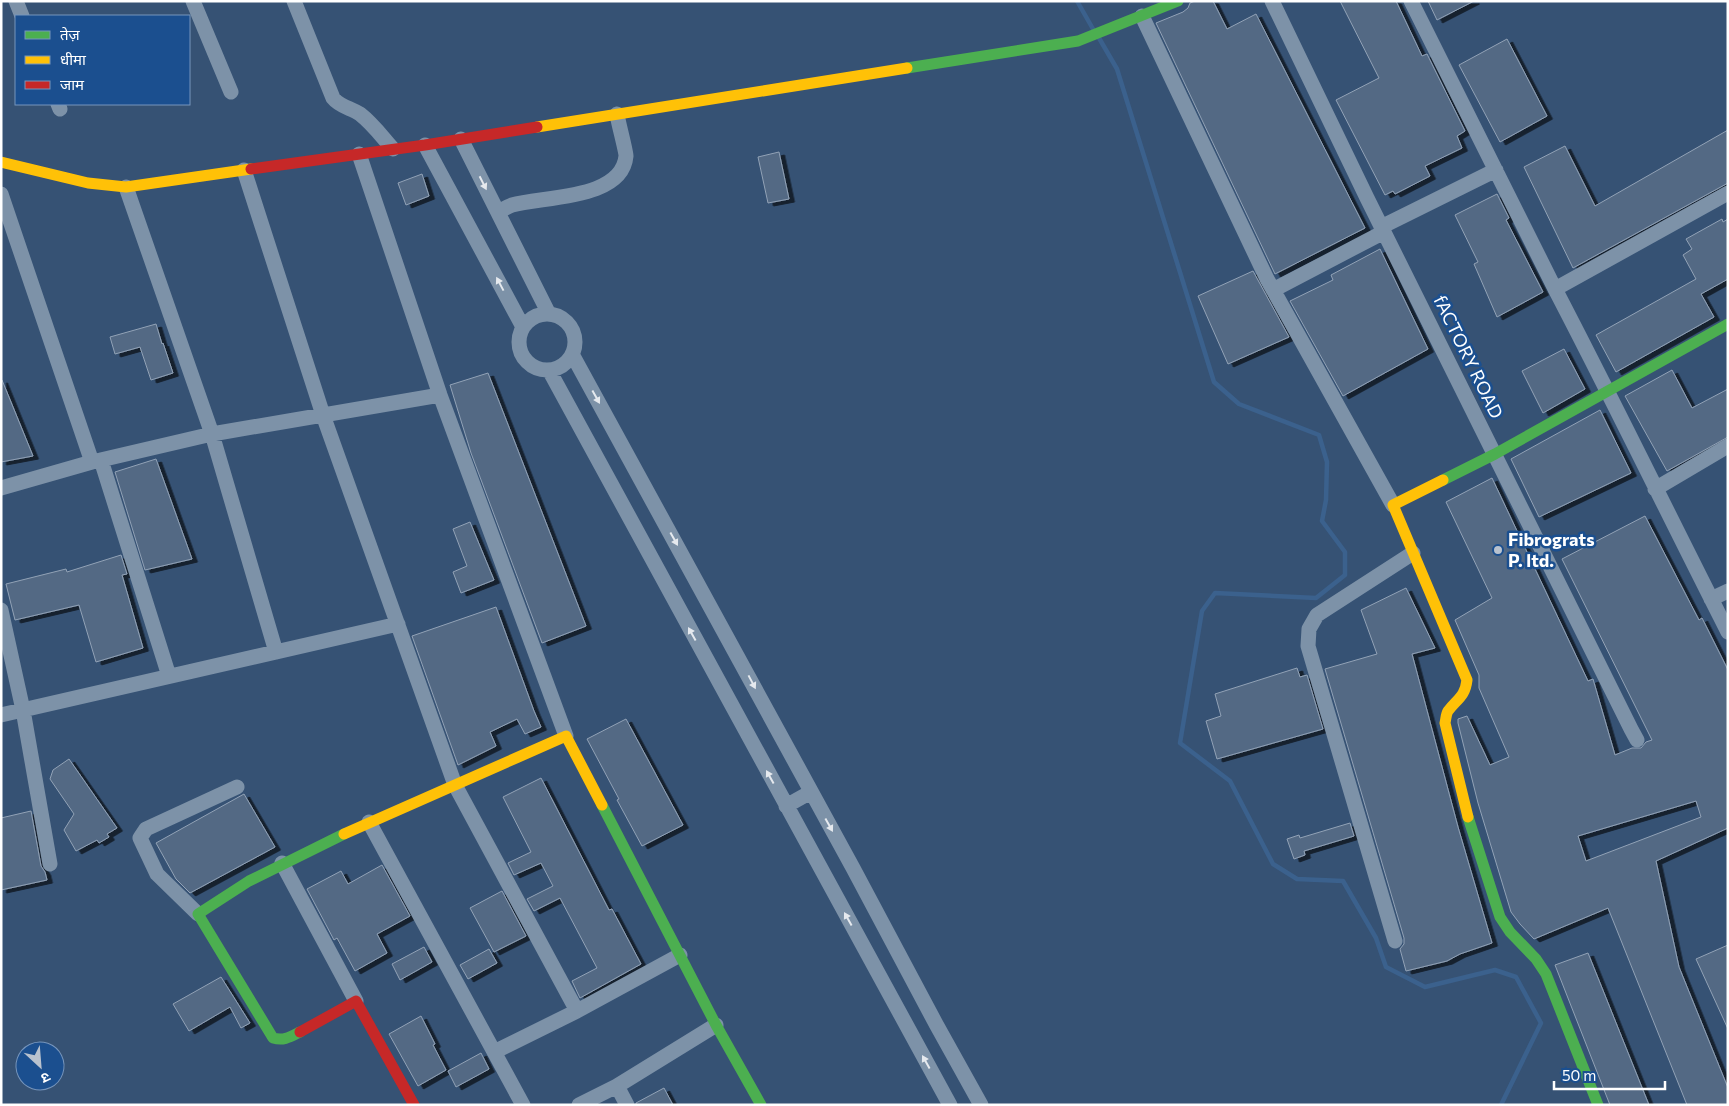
<svg xmlns="http://www.w3.org/2000/svg" width="1729" height="1106" font-family="Commissioner,'Noto Sans Devanagari',sans-serif">
	<style>
		.lines { fill: none; stroke-linecap: round; stroke-linejoin: round }
		.stream { stroke: #3b618d; stroke-width: 4.5 }
		.building { fill: #526984; stroke: #92a2b6; fill-rule: evenodd; filter: url(#shadow) }
		.street { stroke: #7d92a8; stroke-width: 15 }
		.fast { stroke: #4caf50; stroke-width: 11 }
		.slow { stroke: #ffc107; stroke-width: 11 }
		.jam { stroke: #c62828; stroke-width: 11 }
		.oneway { fill: #e5e9ee }
		.poi-dot { fill: #b9c2ce; stroke: #1b4f8f; stroke-width: 2 }
		.labels { text-anchor: middle; stroke-width: 5; stroke-linejoin: round; paint-order: stroke }
		.street-label { font-size: 18px; fill: #fff; stroke: #1b4f8f }
		.poi-label { font-size: 18px; font-weight: bold; fill: #fff; stroke: #1b4f8f; text-anchor: start }
	</style>
	<defs>
		<filter id="shadow"><feDropShadow dx="5.5" dy="3" stdDeviation="0" flood-color="#0009"/></filter>
	</defs>
	<rect width="100%" height="100%" fill="#365274"/>
	<g class="lines">
		<path class="stream" d="M 1077,1 L 1093,29
			M 1099,38 L 1117,69 L 1214,382 L 1239,404 L 1319,435 L 1327,462 L 1326,500 L 1322,521 L 1345,552 L 1345,575 L 1316,598 L 1215,593 L 1202,611 L 1180,743 L 1230,781 L 1273,864 L 1297,879 L 1343,881 L 1376,938 L 1386,967 L 1425,987 L 1495,970 L 1516,977 L 1541,1023 L 1501,1105"/>
	</g>
	<path class="building" d="M 1195,1 L 1213,1 L 1227,29 L 1256,14 L 1365,228 L 1275,274 L 1156,23 L 1183,12 L 1188,8 L 1190,3 Z
		M 1340,1 L 1396,1 L 1422,56 L 1427,54 L 1465,131 L 1457,136 L 1462,148 L 1425,166 L 1430,176 L 1395,194 L 1393,191 L 1385,195 L 1336,100 L 1379,78 Z
		M 1428,1 L 1474,1 L 1437,20 Z
		M 1507,39 L 1547,116 L 1500,142 L 1459,65 Z
		M 1728,130 L 1728,183 L 1573,268 L 1524,167 L 1565,146 L 1595,206 Z
		M 779,152 L 789,199 L 768,203 L 758,157 Z
		M 422,174 L 429,196 L 406,205 L 398,183 Z
		M 1497,194 L 1509,218 L 1506,220 L 1543,292 L 1497,317 L 1474,264 L 1478,262 L 1455,215 Z
		M 1722,219 L 1723,222 L 1728,219 L 1728,279 L 1701,294 L 1714,317 L 1616,372 L 1596,335 L 1696,279 L 1683,255 L 1692,249 L 1686,239 Z
		M 1380,249 L 1428,349 L 1343,396 L 1290,301 L 1333,280 L 1331,275 Z
		M 1253,271 L 1289,337 L 1228,364 L 1198,296 Z
		M 156,324 L 162,344 L 163,343 L 173,373 L 151,380 L 140,347 L 115,354 L 110,337 Z
		M 1564,349 L 1585,389 L 1543,413 L 1522,371 Z
		M 1672,370 L 1692,408 L 1728,389 L 1728,437 L 1667,471 L 1625,396 Z
		M 488,373 L 586,626 L 542,643 L 471,453 L 450,385 Z
		M 1,380 L 2,380 L 33,456 L 1,462 Z
		M 1600,410 L 1631,473 L 1539,517 L 1511,459 Z
		M 156,459 L 192,559 L 145,570 L 115,472 Z
		M 1492,478 L 1588,681 L 1593,679 L 1615,755 L 1632,748 L 1641,748 L 1646,742 L 1652,740 L 1562,559 L 1645,516 L 1699,620 L 1702,618 L 1728,670 L 1728,828 L 1656,861 L 1679,967 L 1728,1088 L 1728,1105 L 1687,1105 L 1608,908 L 1534,939 L 1520,924 L 1511,912 L 1478,803 L 1458,723 L 1458,719 L 1467,716 L 1490,765 L 1509,757 L 1479,688 L 1479,675 L 1455,620 L 1492,598 L 1446,502 ZM 1696,801 L 1701,817 L 1586,861 L 1578,836 Z
		M 470,522 L 494,580 L 461,593 L 453,572 L 467,566 L 453,529 Z
		M 121,555 L 127,574 L 122,575 L 143,648 L 96,662 L 79,605 L 15,620 L 6,584 L 66,569 L 67,572 Z
		M 1406,588 L 1435,648 L 1412,654 L 1458,827 L 1492,943 L 1460,954 L 1447,961 L 1406,971 L 1400,949 L 1404,944 L 1404,938 L 1325,669 L 1377,654 L 1361,610 Z
		M 496,607 L 534,711 L 541,727 L 525,734 L 517,719 L 490,732 L 496,746 L 458,765 L 412,636 Z
		M 1297,668 L 1300,677 L 1307,675 L 1323,729 L 1217,759 L 1206,721 L 1221,716 L 1215,694 Z
		M 626,719 L 683,825 L 642,846 L 617,800 L 619,799 L 587,739 Z
		M 69,759 L 117,828 L 107,834 L 109,837 L 99,843 L 97,840 L 76,851 L 64,830 L 74,814 L 50,779 L 53,770 Z
		M 541,778 L 609,910 L 612,909 L 641,964 L 580,998 L 572,981 L 597,968 L 560,898 L 534,911 L 527,899 L 553,886 L 541,863 L 514,875 L 508,863 L 531,852 L 503,797 Z
		M 244,794 L 275,847 L 190,893 L 176,879 L 156,843 Z
		M 31,811 L 41,866 L 45,872 L 47,880 L 1,890 L 1,818 Z
		M 1350,823 L 1354,836 L 1304,851 L 1305,855 L 1294,859 L 1287,839 L 1299,835 L 1300,838 Z
		M 382,865 L 410,916 L 377,934 L 387,953 L 355,971 L 337,938 L 334,940 L 307,889 L 341,871 L 348,884 Z
		M 502,891 L 526,936 L 494,952 L 470,908 Z
		M 1728,945 L 1728,1029 L 1696,959 Z
		M 424,947 L 432,962 L 400,980 L 392,964 Z
		M 489,949 L 497,963 L 468,979 L 460,965 Z
		M 1588,953 L 1649,1105 L 1610,1105 L 1555,965 Z
		M 221,977 L 250,1023 L 241,1028 L 230,1007 L 189,1031 L 173,1004 Z
		M 421,1016 L 435,1044 L 433,1045 L 446,1070 L 418,1086 L 389,1034 Z
		M 481,1053 L 489,1069 L 456,1087 L 448,1071 Z
		M 664,1088 L 673,1105 L 636,1105 L 636,1103 Z"/>
	<g class="lines">
		<path class="street" d="M 16,1 L 22,16
			M 193,1 L 231,92
			M 294,1 L 333,98 C 340,107 351,108 360,114 C 373,124 383,138 393,149
			M 1272,1 L 1367,198 L 1631,729 L 1637,740
			M 1411,1 L 1555,289
			M 1142,16 L 1267,279 L 1393,505
			M 58,104 L 60,109
			M 461,139 L 549,314
			M 425,145 L 523,327
			M 359,154 L 440,395 L 566,736
			M 244,170 L 323,415 L 455,785 L 577,1011 L 494,1052
			M 126,187 L 212,434 L 276,652
			M 1728,193 L 1555,289 C 1614,402 1670,518 1728,632
			M 1,194 L 92,462 L 212,434 L 440,395
			M 498,212 C 502,210 507,207 512,205 C 543,196 622,200 626,156 C 626,151 618,122 617,114
			M 1381,227 L 1496,170
			M 1273,290 L 1384,232
			M519 342a28 28 0 1 1 56 0a28 28 0 1 1-56 0Z
			M 572,354 L 853,868 L 936,1024 L 981,1105
			M 549,370 L 950,1105
			M 101,460 L 169,676
			M 1,488 L 92,462
			M 1655,489 L 1728,446
			M 1711,599 L 1728,591
			M 1,610 L 23,710 L 50,864
			M 1,715 L 398,624
			M 786,806 L 811,792
			M 369,822 L 523,1105
			M 282,863 L 356,1001
			M 198,914 L 157,874 L 140,838 L 146,829 L 237,787
			M 1395,941 L 1308,646 L 1309,629 L 1317,615 L 1413,553
			M 577,1011 L 680,955
			M 579,1105 L 617,1086
			M 627,1105 L 617,1086 L 716,1025"/>
		<path class="fast" d="M 907,68 L 1078,41 L 1178,1
			M 1443,480 L 1495,454 L 1728,324
			M 602,805 L 716,1025 L 761,1105
			M 1468,817 L 1500,917 L 1510,932 L 1536,959 L 1546,974 L 1598,1105
			M 300,1032 C 290,1037 284,1041 273,1038 L 198,914 L 249,881 L 344,834"/>
		<path class="slow" d="M 537,127 L 907,68
			M 1,162 L 88,183 L 126,187 L 251,169
			M 1443,480 L 1393,505 L 1467,680 C 1465,697 1457,699 1448,711 C 1446,714 1446,719 1445,723 L 1468,817
			M 344,834 L 566,736 L 602,805"/>
		<path class="jam" d="M 251,169 L 425,145 L 537,127
			M 300,1032 L 356,1001 L 414,1105"/>
	</g>
	<defs><path id="oneway-solid" d="M-6-.8H1V-3.2L6.5 0L1 3.2V.8H-6Z" transform="scale(1.25)"/></defs>
	<g class="oneway">
		<use href="#oneway-solid" transform="translate(483 183) rotate(63)"/>
		<use href="#oneway-solid" transform="translate(500 284) rotate(-118)"/>
		<use href="#oneway-solid" transform="translate(596 397) rotate(61)"/>
		<use href="#oneway-solid" transform="translate(674 539) rotate(61)"/>
		<use href="#oneway-solid" transform="translate(692 634) rotate(-119)"/>
		<use href="#oneway-solid" transform="translate(752 682) rotate(62)"/>
		<use href="#oneway-solid" transform="translate(770 777) rotate(-119)"/>
		<use href="#oneway-solid" transform="translate(829 825) rotate(61)"/>
		<use href="#oneway-solid" transform="translate(848 919) rotate(-119)"/>
		<use href="#oneway-solid" transform="translate(926 1062) rotate(-119)"/>
	</g>
	<circle class="poi-dot" cx="1498" cy="550" r="5"/>
	<g class="labels">
		<g class="street-label">
			<text transform="translate(1468 357) rotate(64)" y="6">fACTORY ROAD</text>
		</g>
		<g class="poi-label">
			<text x="1508" y="546">Fibrograts<tspan x="1508" dy="21">P. ltd.</tspan></text>
		</g>
	</g>
	<rect width="1729" height="1106" fill="none" stroke="#ffffff" stroke-width="5"/>
	<rect x="15" y="15" width="175" height="90" fill="#1b4f8f" stroke="#7695bc"/>
	<rect x="25" y="31" width="25" height="8" fill="#4caf50" stroke="#7695bc"/>
	<text x="60" y="40" font-size="15" fill="#ffffff">तेज़</text>
	<rect x="25" y="56" width="25" height="8" fill="#ffc107" stroke="#7695bc"/>
	<text x="60" y="65" font-size="15" fill="#ffffff">धीमा</text>
	<rect x="25" y="81" width="25" height="8" fill="#c62828" stroke="#7695bc"/>
	<text x="60" y="90" font-size="15" fill="#ffffff">जाम</text>
	<g transform="translate(40 1066) rotate(154)"><circle r="24" fill="#1b4f8f" stroke="#7695bc"/>
	<path d="M0-4L9 19L0 12L-9 19Z" fill="#b9c2ce"/>
	<text y="-8" font-size="14" font-weight="bold" text-anchor="middle" fill="#ffffff">उ</text>
	</g>
	<path d="M1554 1081v8h111v-8" fill="none" stroke="#ffffff" stroke-width="2.5"/>
	<text x="1562" y="1081" font-size="15" fill="#ffffff" stroke="#1b4f8f" stroke-width="4" paint-order="stroke">50 m</text>
</svg>
